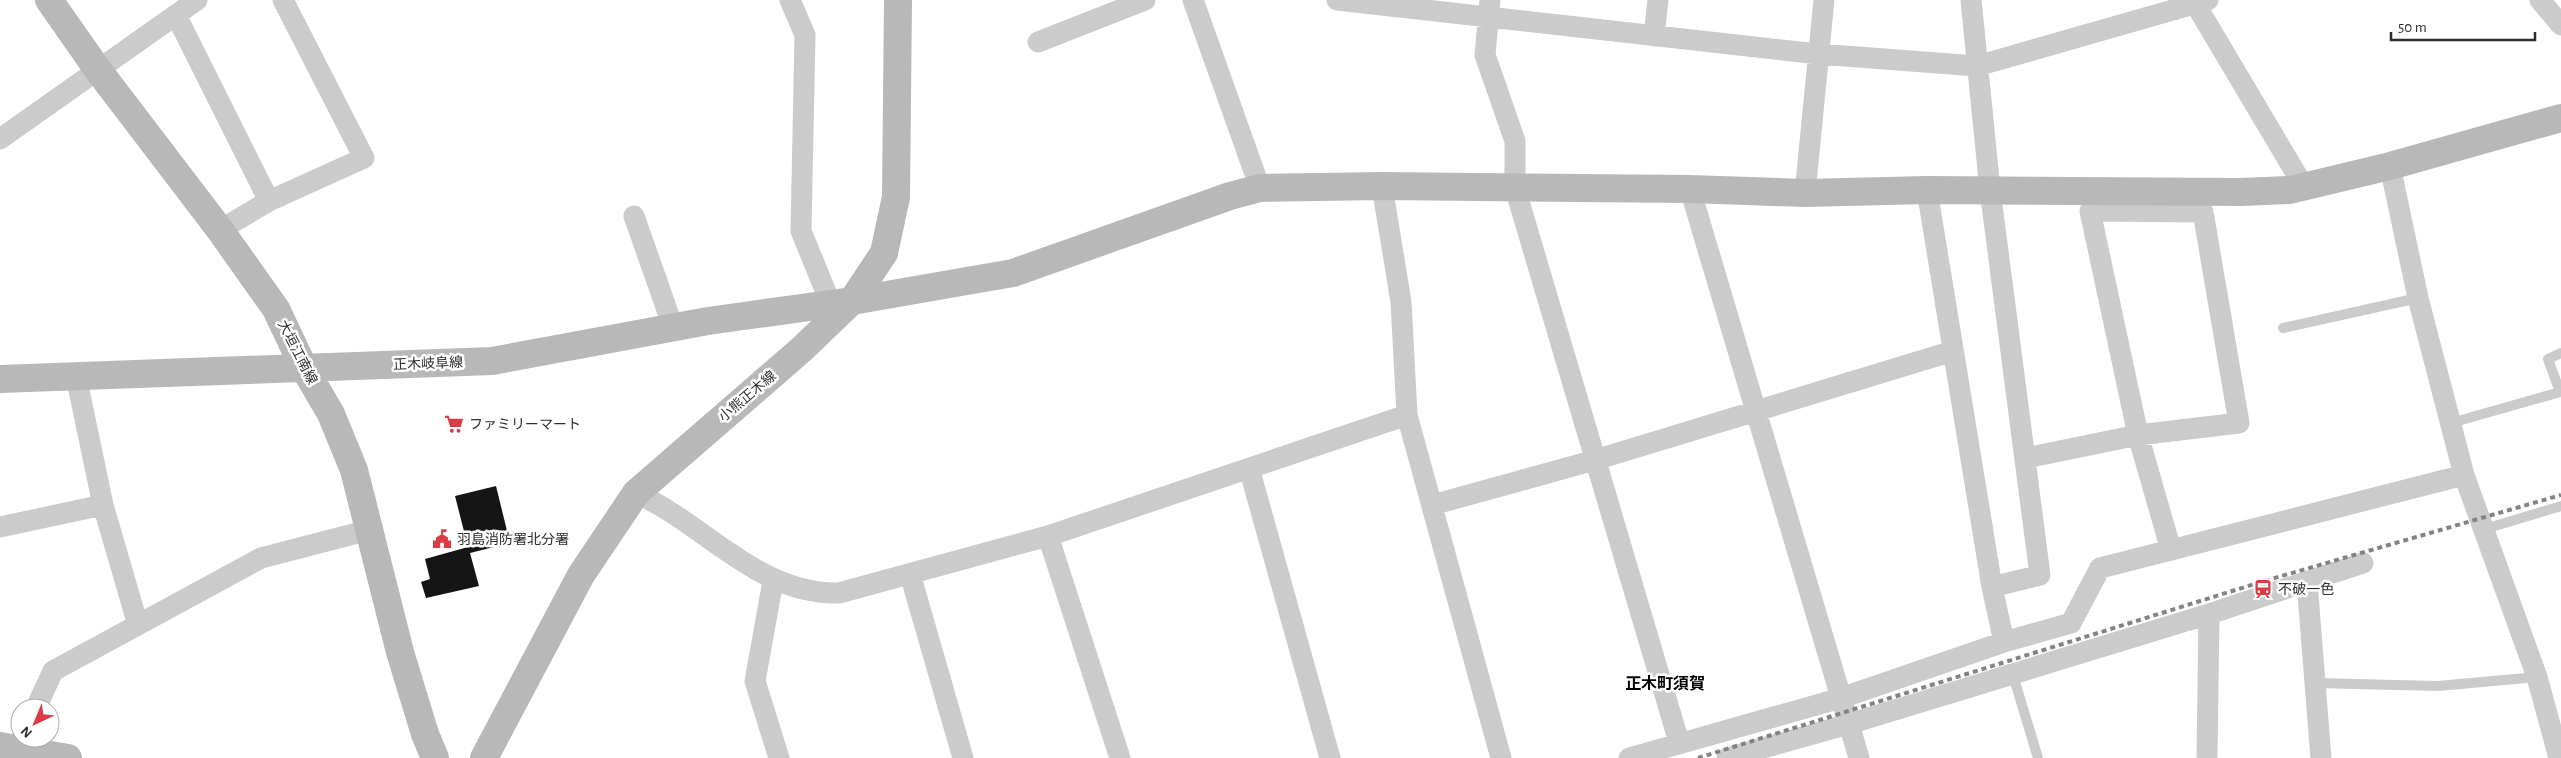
<svg xmlns="http://www.w3.org/2000/svg" width="2561" height="758" font-family="'Alegreya Sans','Noto Sans JP',sans-serif">
	<style>
		.building { fill: #151515 }
		.lines { fill: none; stroke-linecap: round; stroke-linejoin: round }
		.lane { stroke: #cbcbcb; stroke-width: 10 }
		.street { stroke: #cbcbcb; stroke-width: 21 }
		.secondary { stroke: #b8b8b8; stroke-width: 28 }
		.rail { stroke: #838383; stroke-width: 4; stroke-dasharray: 5 4; stroke-linecap: butt }
		.labels { text-anchor: middle; stroke-width: 5; stroke-linejoin: round; paint-order: stroke }
		.street-label { font-size: 14px; fill: #2e2e2e; stroke: #fff }
		.poi-label { font-size: 14px; fill: #2e2e2e; stroke: #fff; text-anchor: start }
		.quarter-label { font-size: 16px; font-weight: bold; fill: #000; stroke: #fff }
	</style>
	<rect width="100%" height="100%" fill="#fff"/>
	<path class="building" d="M 496,486 L 510,543 L 470,553 L 479,586 L 426,598 L 421,582 L 430,579 L 425,559 L 468,547 L 455,496 Z"/>
	<g class="lines">
		<path class="lane" d="M 2283,328 L 2418,298
			M 2451,423 L 2560,392 L 2548,359 L 2561,353
			M 2485,529 L 2561,506
			M 2013,675 L 2038,758
			M 2315,683 L 2438,686 L 2537,677"/>
		<path class="street" d="M 790,0 L 805,35 L 801,231 L 830,302
			M 1193,0 L 1260,188
			M 1337,0 L 1818,54 L 1977,66 L 2208,0
			M 1490,0 L 1485,55 L 1515,141 L 1515,188 L 1676,732
			M 1971,0 L 1990,190 L 2040,575 L 1992,587 L 2004,642 L 2071,623 L 2100,568 L 2171,550 L 2138,435 L 2090,211 L 2203,212 L 2239,423 L 2138,435 L 2026,458
			M 2193,0 L 2304,187
			M 2540,0 L 2561,25
			M 176,15 L 269,201
			M 1654,36 L 1658,0
			M 1038,42 L 1145,0
			M 0,139 L 197,0
			M 2390,166 L 2418,298 L 2464,475 L 2537,677 L 2559,758
			M 1382,186 L 1401,302 L 1407,415 L 1501,758
			M 1690,189 L 1859,758
			M 1927,190 L 1992,587
			M 1805,193 L 1824,0
			M 634,216 L 673,327
			M 220,230 L 269,201 L 364,158 L 283,0
			M 76,376 L 103,505 L 138,625
			M 1249,468 L 1330,758
			M 636,493 C 705,524 758,595 839,593 L 1048,536 L 1407,415
			M 1432,505 L 1595,460 L 1953,351
			M 0,527 L 103,505
			M 1048,536 L 1120,758
			M 2171,550 L 2464,475
			M 910,574 L 963,758
			M 773,581 L 755,681 L 779,758
			M 2307,582 L 2321,758
			M 2209,614 L 2363,563
			M 36,708 L 53,671 L 261,558 L 369,530
			M 1629,758 L 1841,698 L 2004,642
			M 1727,758 L 1849,724 L 2209,614 L 2207,758"/>
		<path class="secondary" d="M 49,0 L 98,70 L 220,230 L 276,309 L 303,366 L 331,414 L 354,470 L 400,652 L 425,734 L 435,758
			M 0,379 L 492,361 L 708,321 L 852,301 L 1013,273 L 1230,196 L 1260,188 L 1382,186 L 1690,189 L 1805,193 L 1927,190 L 2241,192 L 2290,190 L 2390,166 L 2561,118
			M 0,746 L 68,758
			M 484,758 L 581,575 L 636,493 L 802,349 L 852,301 L 884,253 L 896,197 L 898,0"/>
		<path class="rail" d="M 1698,758 L 2261,582 L 2561,495"/>
	</g>
	<defs>
		<g id="supermarket-bare" transform="scale(1.5)"><path d="M-6-5.5h2.5l.6 2H6L4.5 2H-2.5L-4.4-4H-6ZM-1.5 3.2a1.3 1.3 0 1 0 .1 0ZM3 3.2a1.3 1.3 0 1 0 .1 0Z" fill="#da3b44" stroke="#fff" stroke-width="2.5" paint-order="stroke"/></g>
		<g id="civic-bare" transform="scale(1.5)"><path d="M-.6-6.5H3V-4.5H.6V-3L4-1V1h2V6H-6V1h2V-1L-.6-3ZM-1.2 2.5V6h2.4V2.5Z" fill="#da3b44" stroke="#fff" stroke-width="2.5" paint-order="stroke"/></g>
		<g id="station-bare" transform="scale(1.5)"><path d="M-3-6H3Q5-6 5-4V2Q5 4 3 4L4.5 6H3L1.5 4h-3L-3 6H-4.5L-3 4Q-5 4-5 2V-4Q-5-6-3-6ZM-3.5-4v3h7v-3ZM-3.5 1v1.5H-2V1ZM2 1v1.5H3.5V1Z" fill="#da3b44" stroke="#fff" stroke-width="2.5" paint-order="stroke"/></g>
	</defs>
	<g fill-rule="evenodd">
		<use href="#supermarket-bare" x="454" y="424"/>
		<use href="#civic-bare" x="442" y="539"/>
		<use href="#station-bare" x="2263" y="589"/>
	</g>
	<g class="labels">
		<g class="street-label">
			<text transform="translate(298 352) rotate(63)" y="5">大垣江南線</text>
			<text transform="translate(428 363) rotate(-2)" y="5">正木岐阜線</text>
			<text transform="translate(747 396) rotate(-40)" y="5">小熊正木線</text>
		</g>
		<g class="poi-label">
			<text x="469" y="429">ファミリーマート</text>
			<text x="457" y="544">羽島消防署北分署</text>
			<text x="2278" y="594">不破一色</text>
		</g>
		<g class="quarter-label">
			<text x="1665" y="689">正木町須賀</text>
		</g>
	</g>
	<g transform="translate(35 723) rotate(224)"><circle r="24" fill="#ffffff" stroke="#ababab"/>
	<path d="M0-4L9 19L0 12L-9 19Z" fill="#da3b44"/>
	<text y="-8" font-size="14" font-weight="bold" text-anchor="middle" fill="#2e2e2e">N</text>
	</g>
	<path d="M2391 32v8h144v-8" fill="none" stroke="#2e2e2e" stroke-width="2.5"/>
	<text x="2398" y="32" font-size="15" fill="#2e2e2e" stroke="#ffffff" stroke-width="4" paint-order="stroke">50 m</text>
</svg>
